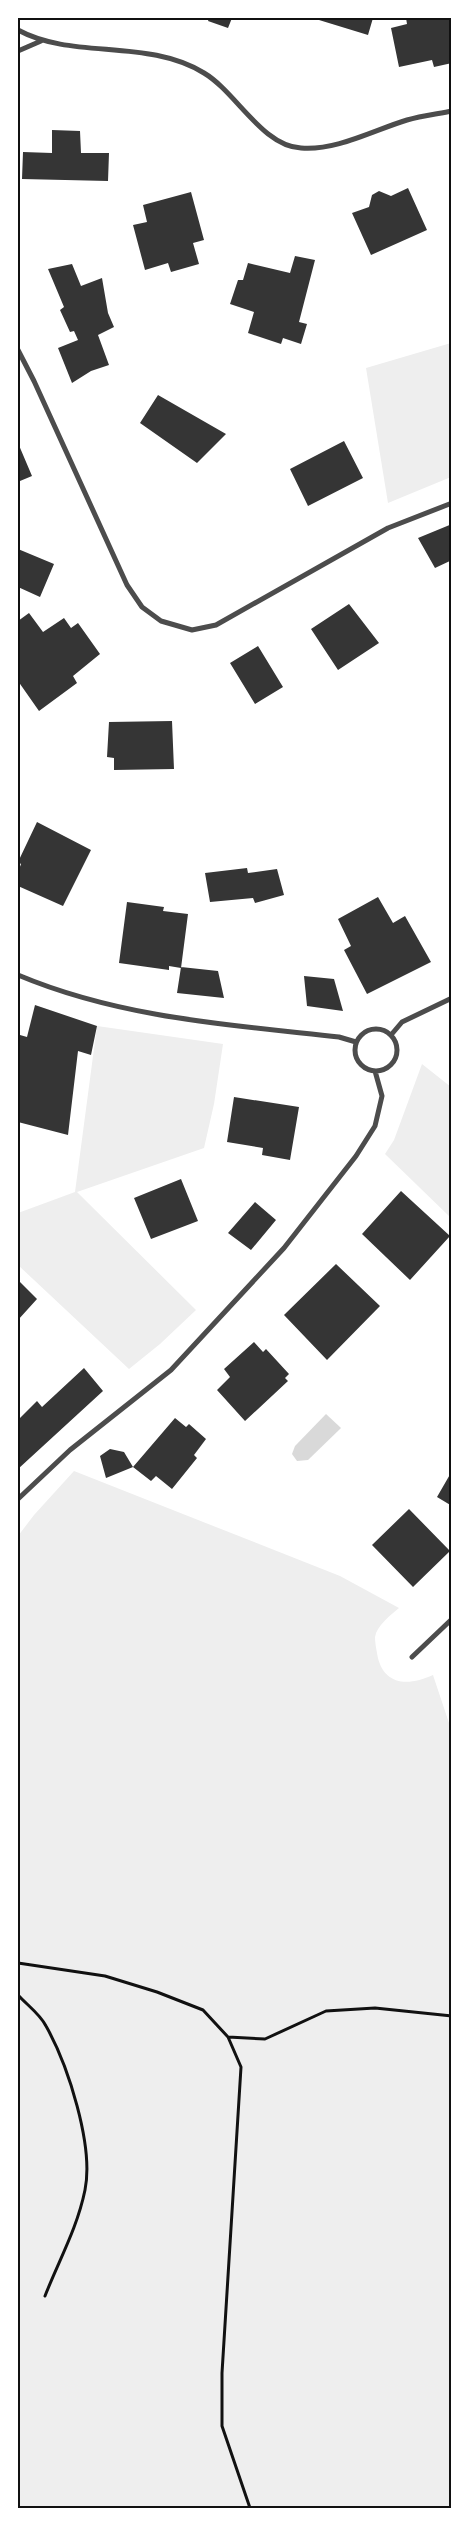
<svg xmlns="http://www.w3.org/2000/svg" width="469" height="2526" font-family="'IBM Plex Sans',sans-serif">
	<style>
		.green { fill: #eee }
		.water { fill: #d9d9d9 }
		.building { fill: #353535 }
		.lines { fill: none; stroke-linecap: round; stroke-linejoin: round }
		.path { stroke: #111; stroke-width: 3 }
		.minor { stroke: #4c4c4c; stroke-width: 5 }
		.neatline { fill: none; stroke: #111; stroke-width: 2 }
	</style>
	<rect width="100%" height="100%" fill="#fff"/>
	<path class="green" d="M 451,343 L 451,477 L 388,503 L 366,368 Z
		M 97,1026 L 223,1044 L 214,1104 L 204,1148 L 77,1192 L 196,1310 L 160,1344 L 129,1369 L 18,1265 L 18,1213 L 75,1192 Z
		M 422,1064 L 451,1087 L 451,1218 L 385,1154 L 394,1140 Z
		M 74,1471 L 340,1576 L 399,1608 C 391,1615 377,1625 375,1637 C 375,1642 376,1648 377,1653 C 382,1685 407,1687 433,1675 L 452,1732 L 451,2508 L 18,2508 L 18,1536 L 34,1515 Z"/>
	<path class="water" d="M 326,1414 L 341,1428 L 308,1460 L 297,1461 L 292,1454 L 295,1446 Z"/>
	<path class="building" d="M 209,18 L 232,18 L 228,28 L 208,21 Z
		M 320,18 L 373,18 L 368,35 L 319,20 Z
		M 406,18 L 452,18 L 452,63 L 434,67 L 432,60 L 399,67 L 391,28 L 407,24 Z
		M 52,130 L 80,131 L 81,153 L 109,153 L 108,181 L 22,179 L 23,152 L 52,153 Z
		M 408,188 L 427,230 L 371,255 L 352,213 L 369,207 L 372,195 L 379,191 L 391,196 Z
		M 191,192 L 204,240 L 193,243 L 199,264 L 171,272 L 168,263 L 145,270 L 133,225 L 147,222 L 143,205 Z
		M 295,256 L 315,260 L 299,322 L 307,324 L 301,344 L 283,338 L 281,344 L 248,333 L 254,312 L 230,304 L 238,280 L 243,280 L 248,263 L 290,273 Z
		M 72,264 L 81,286 L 102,278 L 108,313 L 114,327 L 98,335 L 109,365 L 91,371 L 72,383 L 58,348 L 78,340 L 74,331 L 70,332 L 60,310 L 64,307 L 48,269 Z
		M 158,395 L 226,434 L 197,463 L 140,423 Z
		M 344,441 L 363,478 L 308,506 L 290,469 Z
		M 18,443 L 32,476 L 20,481 L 18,475 Z
		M 452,524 L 452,560 L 435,568 L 418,538 Z
		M 18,549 L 54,564 L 40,597 L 18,587 Z
		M 349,604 L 379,643 L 338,670 L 311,629 Z
		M 29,613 L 43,632 L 64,618 L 71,628 L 78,623 L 100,654 L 73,676 L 77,683 L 39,711 L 18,681 L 18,621 Z
		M 258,646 L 283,687 L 255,704 L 230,663 Z
		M 172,721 L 174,769 L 114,770 L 114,758 L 107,757 L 109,722 Z
		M 37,822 L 91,850 L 63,906 L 18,886 L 18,872 L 21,864 L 18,862 Z
		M 247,868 L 248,873 L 277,869 L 284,895 L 255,903 L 253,898 L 210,902 L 205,873 Z
		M 378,897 L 393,923 L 405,916 L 431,962 L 367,994 L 344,950 L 351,946 L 338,919 Z
		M 127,902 L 164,907 L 163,911 L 188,914 L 181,968 L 169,966 L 169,970 L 119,963 Z
		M 181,967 L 218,971 L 224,998 L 177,993 Z
		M 304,976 L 334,979 L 343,1011 L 307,1006 Z
		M 35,1005 L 97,1026 L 91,1055 L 78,1051 L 68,1135 L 18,1122 L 18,1054 L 20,1035 L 27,1037 Z
		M 234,1097 L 299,1107 L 290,1160 L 262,1155 L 263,1148 L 227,1142 Z
		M 181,1179 L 198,1221 L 151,1239 L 134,1198 Z
		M 401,1191 L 450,1236 L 410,1280 L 362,1234 Z
		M 255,1202 L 276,1220 L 251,1250 L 228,1233 Z
		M 336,1264 L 380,1306 L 327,1360 L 284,1315 Z
		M 18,1280 L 37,1299 L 18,1320 Z
		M 254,1342 L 263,1352 L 266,1349 L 289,1374 L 285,1378 L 288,1381 L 245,1421 L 217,1390 L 230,1377 L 224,1369 Z
		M 84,1368 L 103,1391 L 18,1469 L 18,1420 L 37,1401 L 42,1407 Z
		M 175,1418 L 186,1427 L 189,1424 L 206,1439 L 194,1455 L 197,1458 L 172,1489 L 156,1476 L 151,1481 L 133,1467 Z
		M 110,1449 L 124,1452 L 133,1467 L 106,1478 L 100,1456 Z
		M 452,1471 L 452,1506 L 437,1497 Z
		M 409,1509 L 450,1551 L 413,1587 L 372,1545 Z"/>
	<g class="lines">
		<path class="path" d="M 18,1963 L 105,1976 L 157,1992 L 203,2010 L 228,2037 L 241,2067 L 222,2373 L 222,2426 L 250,2508
			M 18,1995 C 27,2005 40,2014 46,2026 C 68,2065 94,2146 85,2190 C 77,2229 59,2260 45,2296
			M 228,2037 L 265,2039 L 326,2011 L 375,2008 L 452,2016"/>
		<path class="minor" d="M 18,30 C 73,60 147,38 204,73 C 236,92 262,146 301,148 C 336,151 374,130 407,120 C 421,116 437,114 452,111
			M 18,51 L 41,41
			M 18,350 L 34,381 L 127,585 L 142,607 L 161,621 L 192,630 L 216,625 L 388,528 L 452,503
			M 18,975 C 120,1018 230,1025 339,1037 L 356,1042
			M355 1050a21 21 0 1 1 42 0a21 21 0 1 1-42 0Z
			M 391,1035 L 402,1022 L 452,998
			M 18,1499 L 70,1450 L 171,1370 L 284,1248 L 356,1156 L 375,1126 L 382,1096 L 375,1071
			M 412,1657 L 452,1619"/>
	</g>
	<rect width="469" height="2526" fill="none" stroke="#ffffff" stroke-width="38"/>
	<rect x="19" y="19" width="431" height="2488" class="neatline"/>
</svg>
